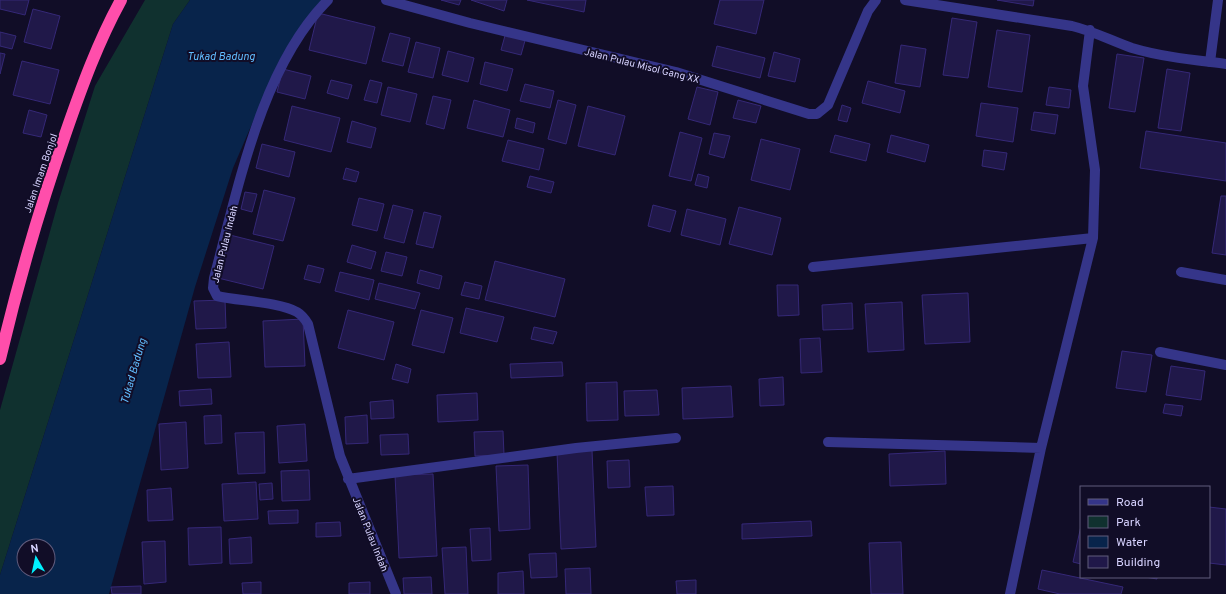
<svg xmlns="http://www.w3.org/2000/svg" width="1226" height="594" font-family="Overpass,sans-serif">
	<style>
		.green { fill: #10312f }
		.water { fill: #08244b; fill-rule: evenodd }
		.building { fill: #201849; stroke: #352877 }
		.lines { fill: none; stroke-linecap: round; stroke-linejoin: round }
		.lane { stroke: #353589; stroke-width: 10 }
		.street { stroke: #353589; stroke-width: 10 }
		.highway { stroke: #ff4eab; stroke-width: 12 }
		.labels { text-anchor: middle; stroke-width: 4; stroke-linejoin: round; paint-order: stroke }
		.street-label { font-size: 10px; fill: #d7d3ff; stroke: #110d27 }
		.water-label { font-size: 11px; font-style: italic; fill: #61bdff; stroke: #110d27 }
	</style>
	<rect width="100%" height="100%" fill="#110d27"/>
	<path class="green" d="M 145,0 L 190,0 L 173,24 L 0,575 L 0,410 L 58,203 L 95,86 Z"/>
	<path class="water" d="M 190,0 L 323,0 L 279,61 L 233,168 L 195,287 L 109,594 L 0,594 L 0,575 L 173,24 ZM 24,546 L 48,546 L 48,570 L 24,570 Z"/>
	<path class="building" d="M 0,0 L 29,0 L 25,15 L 0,9 Z
		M 441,0 L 461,0 L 459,5 Z
		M 471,0 L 507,0 L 504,11 Z
		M 527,0 L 586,0 L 584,12 Z
		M 720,0 L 764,0 L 756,34 L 714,24 Z
		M 997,0 L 1034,0 L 1033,6 Z
		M 33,9 L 60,16 L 51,49 L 24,42 Z
		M 318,13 L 375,27 L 366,64 L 309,50 Z
		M 952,18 L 977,22 L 968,78 L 943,75 Z
		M 997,30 L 1030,35 L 1022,92 L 988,87 Z
		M 0,32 L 16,36 L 12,49 L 0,46 Z
		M 506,32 L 526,37 L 521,55 L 501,50 Z
		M 390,33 L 410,38 L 403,66 L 382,61 Z
		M 416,42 L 440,48 L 433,78 L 408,72 Z
		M 901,45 L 926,49 L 920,87 L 895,83 Z
		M 717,46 L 765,58 L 760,78 L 712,66 Z
		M 448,51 L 474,58 L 468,82 L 442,75 Z
		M 774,52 L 800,59 L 795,82 L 768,76 Z
		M 0,53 L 5,54 L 0,74 Z
		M 1117,54 L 1144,58 L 1135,112 L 1109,108 Z
		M 22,61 L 59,70 L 50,104 L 13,95 Z
		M 485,62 L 513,69 L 507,91 L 480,84 Z
		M 283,69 L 311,76 L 305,99 L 277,92 Z
		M 1167,69 L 1190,73 L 1181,131 L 1158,128 Z
		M 331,80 L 352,85 L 348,99 L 327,93 Z
		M 370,80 L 382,83 L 377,103 L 364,100 Z
		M 868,81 L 905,91 L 900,113 L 862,103 Z
		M 525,84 L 554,91 L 550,108 L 520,101 Z
		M 388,87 L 417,94 L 410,122 L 381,115 Z
		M 697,87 L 718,92 L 710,125 L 688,119 Z
		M 1049,87 L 1071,90 L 1069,108 L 1046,105 Z
		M 433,96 L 451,100 L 444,129 L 426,124 Z
		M 474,100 L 510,110 L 503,137 L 467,128 Z
		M 558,100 L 576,105 L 566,144 L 548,139 Z
		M 738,100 L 761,106 L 756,123 L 733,118 Z
		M 981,103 L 1018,108 L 1013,142 L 976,136 Z
		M 842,105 L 851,108 L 847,122 L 838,120 Z
		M 292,106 L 340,118 L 331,152 L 284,140 Z
		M 588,106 L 625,116 L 615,155 L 578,146 Z
		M 29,110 L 47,115 L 41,137 L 23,133 Z
		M 1034,112 L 1058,115 L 1055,134 L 1031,130 Z
		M 517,118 L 535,123 L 533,133 L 515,128 Z
		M 352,121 L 376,128 L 371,148 L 347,142 Z
		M 1146,131 L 1226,143 L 1226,181 L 1140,168 Z
		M 680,132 L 702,138 L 691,181 L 669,176 Z
		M 714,133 L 730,136 L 724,158 L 709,154 Z
		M 835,135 L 870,144 L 866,161 L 830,152 Z
		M 891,135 L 929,145 L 925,162 L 887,152 Z
		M 761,139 L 800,149 L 790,190 L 751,180 Z
		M 508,140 L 544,149 L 539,170 L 502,161 Z
		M 262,144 L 295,152 L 289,177 L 256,168 Z
		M 984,150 L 1007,153 L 1004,170 L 982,166 Z
		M 346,168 L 359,172 L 356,182 L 343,179 Z
		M 698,174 L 709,177 L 707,188 L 695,185 Z
		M 530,176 L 554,182 L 551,193 L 527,187 Z
		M 264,190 L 295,198 L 283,241 L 253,234 Z
		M 245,192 L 257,194 L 252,212 L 241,209 Z
		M 1221,196 L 1226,196 L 1226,255 L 1212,253 Z
		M 359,198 L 384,204 L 377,231 L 352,225 Z
		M 393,205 L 413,210 L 404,243 L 384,238 Z
		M 653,205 L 676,211 L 670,232 L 648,226 Z
		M 739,207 L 781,218 L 772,255 L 729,244 Z
		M 687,209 L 726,219 L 720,245 L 681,235 Z
		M 424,212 L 441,216 L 433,248 L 416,244 Z
		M 230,235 L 274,246 L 263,289 L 218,278 Z
		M 352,245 L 376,252 L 371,269 L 347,262 Z
		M 386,252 L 407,257 L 402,276 L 381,271 Z
		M 495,261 L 565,279 L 555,317 L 485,300 Z
		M 308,265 L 324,269 L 320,283 L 304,279 Z
		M 420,270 L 442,276 L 439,289 L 417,283 Z
		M 340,272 L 374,280 L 369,300 L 335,291 Z
		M 465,282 L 482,286 L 479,299 L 461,295 Z
		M 379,283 L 420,293 L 415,309 L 375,299 Z
		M 777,285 L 798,285 L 799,315 L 778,316 Z
		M 968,293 L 970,342 L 925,344 L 922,295 Z
		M 225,300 L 226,328 L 196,329 L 194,301 Z
		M 902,302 L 904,350 L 868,352 L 865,304 Z
		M 852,303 L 853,329 L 823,330 L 822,305 Z
		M 466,308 L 504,317 L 497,342 L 460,333 Z
		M 348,310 L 394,322 L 384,360 L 338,348 Z
		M 421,310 L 453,318 L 444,353 L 412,345 Z
		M 303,319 L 305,366 L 265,367 L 263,321 Z
		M 534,327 L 557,332 L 553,344 L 531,339 Z
		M 820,338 L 822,372 L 801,373 L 800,339 Z
		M 229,342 L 231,377 L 198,378 L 196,344 Z
		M 1122,351 L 1152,355 L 1146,392 L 1116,388 Z
		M 562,362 L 563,376 L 511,378 L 510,364 Z
		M 396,364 L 411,369 L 408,383 L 392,379 Z
		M 1171,366 L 1205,371 L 1201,400 L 1166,395 Z
		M 783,377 L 784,405 L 760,406 L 759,379 Z
		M 617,382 L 618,420 L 587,421 L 586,383 Z
		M 731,386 L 733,417 L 683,419 L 682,388 Z
		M 211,389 L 212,404 L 180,406 L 179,391 Z
		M 657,390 L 659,415 L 625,416 L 624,391 Z
		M 477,393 L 478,420 L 438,422 L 437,395 Z
		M 393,400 L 394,418 L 371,419 L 370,402 Z
		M 1165,404 L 1183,406 L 1181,416 L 1163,413 Z
		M 221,415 L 222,443 L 205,444 L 204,416 Z
		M 367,415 L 368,443 L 346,444 L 345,417 Z
		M 186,422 L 188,468 L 161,470 L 159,424 Z
		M 305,424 L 307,461 L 279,463 L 277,426 Z
		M 503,431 L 504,455 L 475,456 L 474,432 Z
		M 264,432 L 265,473 L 238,474 L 235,433 Z
		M 408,434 L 409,454 L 381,455 L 380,435 Z
		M 592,450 L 596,547 L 561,549 L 557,452 Z
		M 945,451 L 946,484 L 890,486 L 889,454 Z
		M 629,460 L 630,487 L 608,488 L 607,461 Z
		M 528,465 L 530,529 L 499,531 L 496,466 Z
		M 309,470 L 310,500 L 282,501 L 281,471 Z
		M 433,474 L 437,556 L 399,558 L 395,475 Z
		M 256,482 L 258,519 L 224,521 L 222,484 Z
		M 272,483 L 273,499 L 260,500 L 259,484 Z
		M 673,486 L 674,515 L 647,516 L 645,487 Z
		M 171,488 L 173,520 L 148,521 L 147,490 Z
		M 1209,507 L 1226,509 L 1226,565 L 1209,563 Z
		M 298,510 L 298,523 L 269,524 L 268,511 Z
		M 811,521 L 812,536 L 742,539 L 742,524 Z
		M 340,522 L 341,536 L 316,537 L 316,523 Z
		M 1081,526 L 1081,564 L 1073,562 Z
		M 221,527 L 222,563 L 189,565 L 188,528 Z
		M 490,528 L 491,560 L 472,561 L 470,529 Z
		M 251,537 L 252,563 L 230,564 L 229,539 Z
		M 165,541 L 166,582 L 144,584 L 142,542 Z
		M 901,542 L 903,594 L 871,594 L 869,543 Z
		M 466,547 L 468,594 L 445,594 L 442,548 Z
		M 556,553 L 557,577 L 531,578 L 529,554 Z
		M 590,568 L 591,594 L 566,594 L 565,569 Z
		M 1042,570 L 1123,587 L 1121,594 L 1060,594 L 1038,589 Z
		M 523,571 L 524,594 L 498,594 L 498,573 Z
		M 431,577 L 432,594 L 404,594 L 403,578 Z
		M 1145,577 L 1157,577 L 1157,579 Z
		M 696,580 L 696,594 L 677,594 L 676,581 Z
		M 261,582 L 261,594 L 243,594 L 242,583 Z
		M 370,582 L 370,594 L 349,594 L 349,583 Z
		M 141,586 L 141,594 L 112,594 L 111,587 Z"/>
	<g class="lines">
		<path class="lane" d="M 1210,62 L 1218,0"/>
		<path class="street" d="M 328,0 C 261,67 238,189 214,278 L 213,288 L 217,296 C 239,301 279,302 297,312 C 302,315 305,319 308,324 L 340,456 L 396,594
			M 386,0 L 470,23 L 676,72 L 809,114 L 817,114 L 828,105 L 868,11 L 876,0
			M 905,0 L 1072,26 C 1093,31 1112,41 1132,48 C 1162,57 1195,60 1226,64
			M 813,267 L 1093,238
			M 1181,272 L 1226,280
			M 1160,352 L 1226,365
			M 828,442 L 1041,448
			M 348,479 L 576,448 L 676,438
			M 1010,594 L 1041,448 L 1093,238 L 1095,170 L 1083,86 L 1090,30"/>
		<path class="highway" d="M 0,359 C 18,282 40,207 66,132 C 82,86 98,42 121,0"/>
	</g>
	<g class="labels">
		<g class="street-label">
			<text transform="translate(642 65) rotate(14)" y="4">Jalan Pulau Misol Gang XX</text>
			<text transform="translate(40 173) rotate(-71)" y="4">Jalan Imam Bonjol</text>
			<text transform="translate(224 244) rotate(-76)" y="4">Jalan Pulau Indah</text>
			<text transform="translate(371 534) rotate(68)" y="4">Jalan Pulau Indah</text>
		</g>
		<g class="water-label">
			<text x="221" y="60">Tukad Badung</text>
			<text transform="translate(133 371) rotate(-74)" y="4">Tukad Badung</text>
		</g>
	</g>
	<rect x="1080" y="486" width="130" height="92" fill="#110d27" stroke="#605c7d"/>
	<rect x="1088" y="499" width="20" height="6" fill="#353589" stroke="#605c7d"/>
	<text x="1116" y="506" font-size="12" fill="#d7d3ff">Road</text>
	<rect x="1088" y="516" width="20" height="12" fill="#10312f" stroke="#605c7d"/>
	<text x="1116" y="526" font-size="12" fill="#d7d3ff">Park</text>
	<rect x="1088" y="536" width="20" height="12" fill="#08244b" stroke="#605c7d"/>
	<text x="1116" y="546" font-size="12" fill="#d7d3ff">Water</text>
	<rect x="1088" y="556" width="20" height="12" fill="#201849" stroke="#605c7d"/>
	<text x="1116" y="566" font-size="12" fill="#d7d3ff">Building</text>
	<g transform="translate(36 558) rotate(351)"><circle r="19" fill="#110d27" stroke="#605c7d"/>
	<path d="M0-3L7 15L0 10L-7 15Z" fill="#00f0fe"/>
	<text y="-6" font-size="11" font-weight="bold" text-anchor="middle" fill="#d7d3ff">N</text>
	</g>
</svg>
